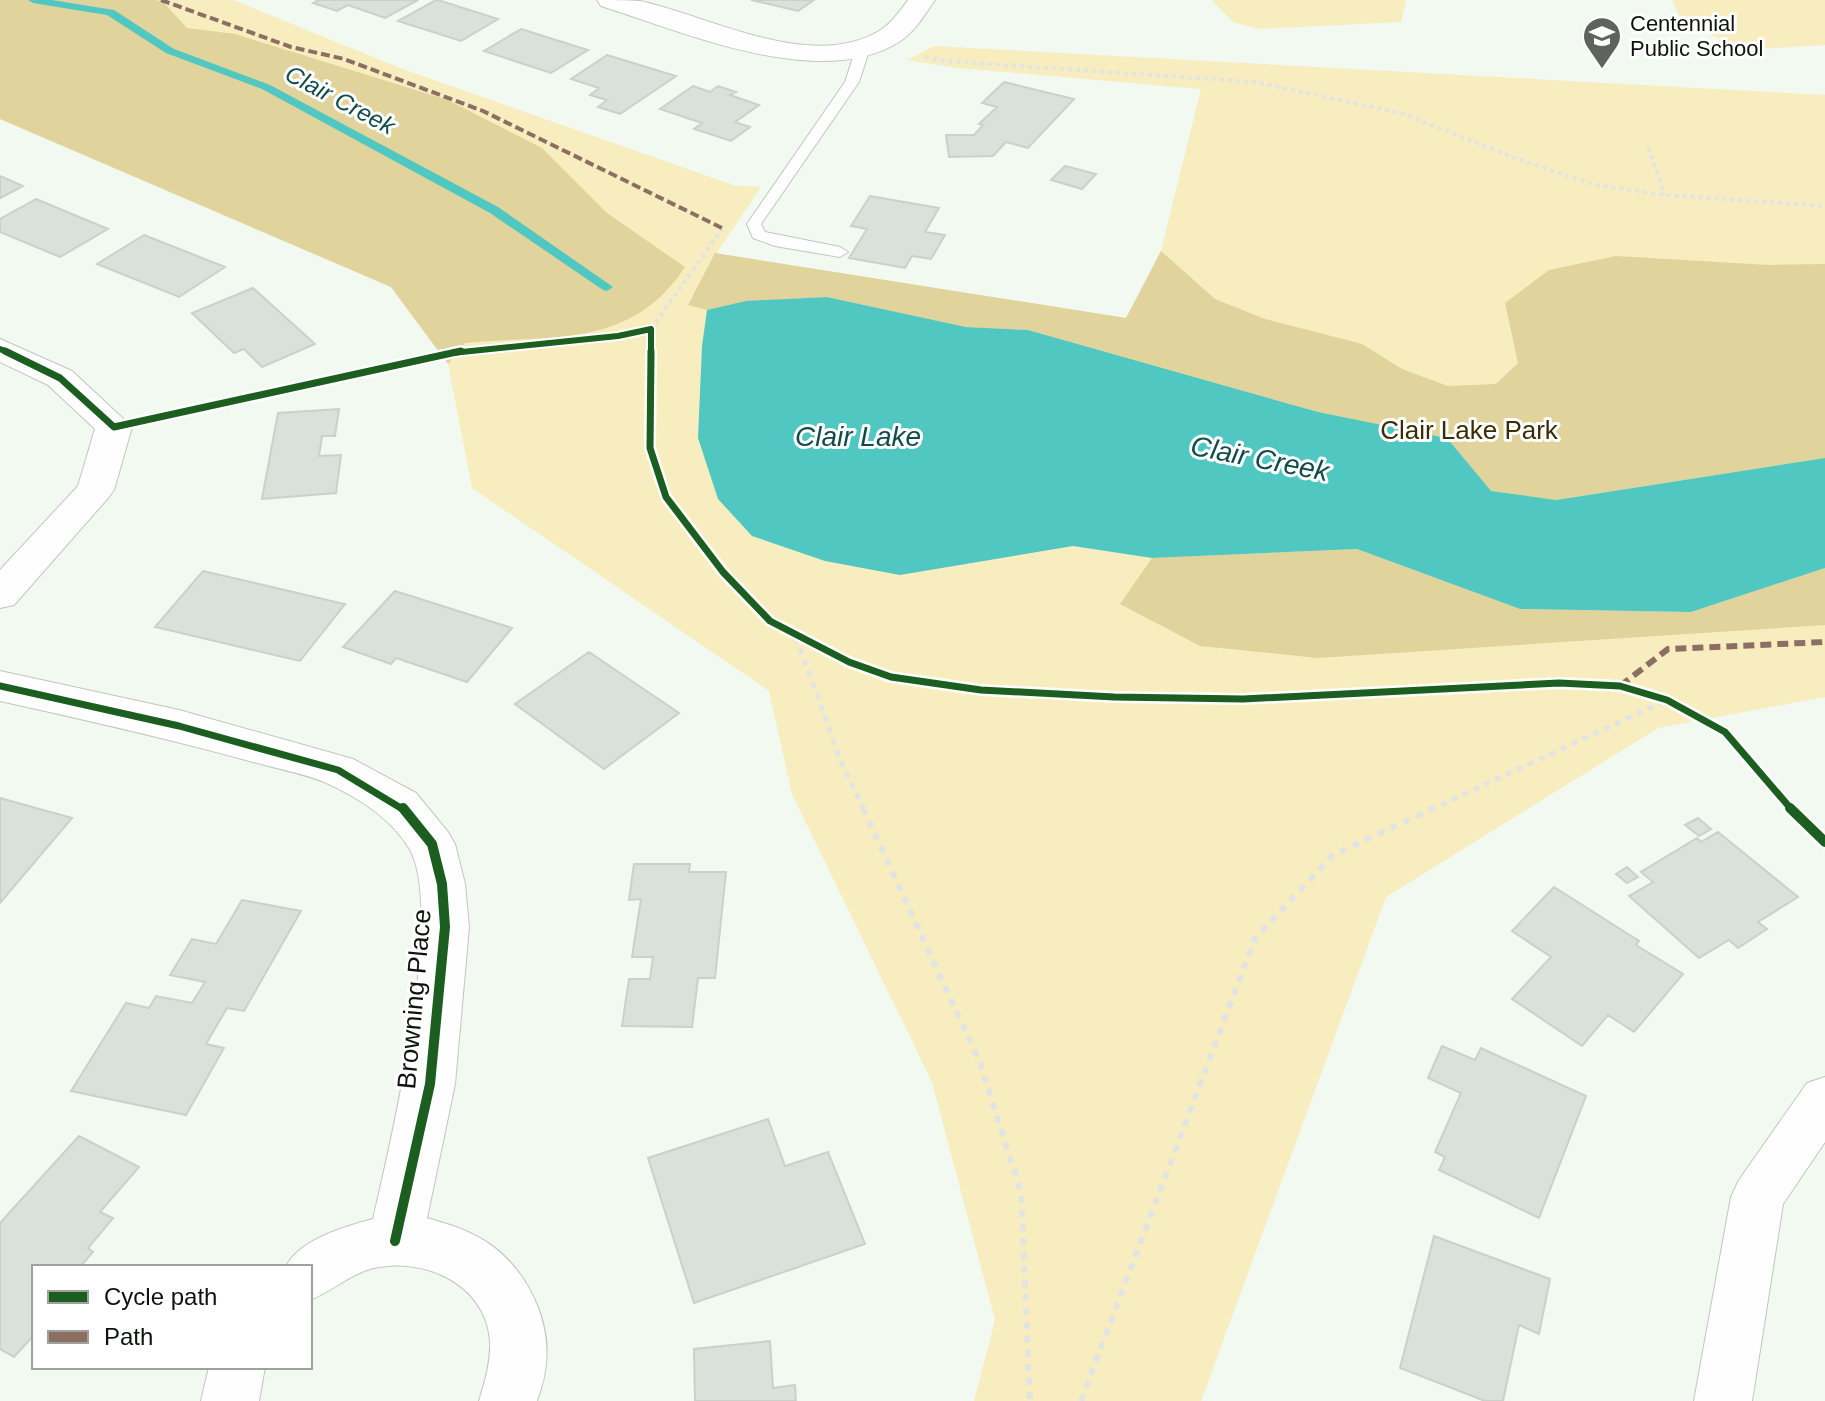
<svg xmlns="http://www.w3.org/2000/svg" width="1825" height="1401" font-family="Helvetica,sans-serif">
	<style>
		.green { fill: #f8edbf }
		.forest { fill: #e0d39c }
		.water { fill: #51c7c1 }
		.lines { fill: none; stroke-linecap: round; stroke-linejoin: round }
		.stream { fill: #51c7c1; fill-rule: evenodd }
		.building { fill: #d9e1db; stroke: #cad1cc; stroke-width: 2 }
		.service-casing { stroke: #c1c7c0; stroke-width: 2 }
		.minor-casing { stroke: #c1c7c0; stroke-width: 2 }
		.path-far2 { stroke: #e2e4e2; stroke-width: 4; stroke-dasharray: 4 4; stroke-linecap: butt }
		.path-far1 { stroke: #e2e4e2; stroke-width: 5; stroke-dasharray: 6 6; stroke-linecap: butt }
		.path { stroke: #e2e4e2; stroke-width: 6; stroke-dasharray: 7 7; stroke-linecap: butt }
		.service { fill: #fdfefd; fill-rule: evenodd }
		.minor { fill: #fdfefd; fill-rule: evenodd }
		.quiet-far1 { stroke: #8d6e63; stroke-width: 4; stroke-dasharray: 9 4; stroke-linecap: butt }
		.quiet { stroke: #8d6e63; stroke-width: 6; stroke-dasharray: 11 6; stroke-linecap: butt }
		.cycleway-far2-casing { stroke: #fff; stroke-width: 10 }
		.cycleway-far1-casing { stroke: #fff; stroke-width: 12 }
		.cycleway-casing { stroke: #fff; stroke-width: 15 }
		.cycleway-far2 { stroke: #1b5e20; stroke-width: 6 }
		.cycleway-far1 { stroke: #1b5e20; stroke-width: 7 }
		.cycleway { stroke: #1b5e20; stroke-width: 10 }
		.labels { text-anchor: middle; stroke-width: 6; stroke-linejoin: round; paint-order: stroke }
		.far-poi-label { font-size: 22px; fill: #0e130d; stroke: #fff; text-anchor: start }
		.far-water-label { font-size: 24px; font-style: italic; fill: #104c4a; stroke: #fff }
		.park-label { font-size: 26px; fill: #392d03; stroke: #fff }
		.street-label { font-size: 26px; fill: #0e130d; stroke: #fff }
		.water-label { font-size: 28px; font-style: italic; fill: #104c4a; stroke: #fff }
	</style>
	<rect width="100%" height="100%" fill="#f1f9f0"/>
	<path class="green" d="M 0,0 L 233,0 L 400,68 L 736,186 L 761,187 L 716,254 L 1126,318 L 1161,251 L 1201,89 L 957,68 L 907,60 L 934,46 L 1825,95 L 1825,697 L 1658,728 L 1386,897 L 1201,1401 L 974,1401 L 995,1320 L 932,1082 L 792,794 L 769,691 L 472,488 L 448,364 L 391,287 L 0,119 Z
		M 1212,0 L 1406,0 L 1401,22 L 1259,29 L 1233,22 Z
		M 1672,0 L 1825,0 L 1825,45 L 1742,50 L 1681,20 Z"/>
	<path class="forest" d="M 0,0 L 156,0 L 163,2 L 187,28 L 235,34 L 448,100 L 542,148 L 607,213 L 685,267 C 630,350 553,334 465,343 L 448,364 L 391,287 L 0,119 Z
		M 1161,251 L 1215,299 L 1265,319 L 1362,344 L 1402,369 L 1448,386 L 1496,384 L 1518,363 L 1505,303 L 1549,270 L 1616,256 L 1769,265 L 1825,264 L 1825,458 L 1556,500 L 1490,491 L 1447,438 L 1318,412 L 1028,330 L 966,327 L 827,297 L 746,302 L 707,310 L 688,305 L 715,253 L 1126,318 Z
		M 1357,549 L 1520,609 L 1691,612 L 1825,568 L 1825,625 L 1318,658 L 1200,646 L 1120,604 L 1152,558 Z"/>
	<path class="water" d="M 827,297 L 966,327 L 1028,330 L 1318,412 L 1447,438 L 1491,491 L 1556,500 L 1825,458 L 1825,568 L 1691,612 L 1520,609 L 1357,549 L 1152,558 L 1073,546 L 900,575 L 825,561 L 752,536 L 718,499 L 698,438 L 702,346 L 707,310 L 746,301 Z"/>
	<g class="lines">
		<path class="stream" d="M 28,0 L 52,0 L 114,10 L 174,49 L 270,85 L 498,207 L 613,287 L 607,291 L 603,290 L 490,213 L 262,89 L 166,53 L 107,15 L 33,3 Z"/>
	</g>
	<path class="building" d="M 319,0 L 418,0 L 385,18 L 348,5 L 337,11 L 313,3 Z
		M 436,0 L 438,0 L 498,19 L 461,41 L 398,21 Z
		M 751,0 L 814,0 L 798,11 Z
		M 521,29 L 588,50 L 551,73 L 484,51 Z
		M 607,55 L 676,76 L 620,114 L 598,107 L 607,100 L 590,95 L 599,88 L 571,79 Z
		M 1004,82 L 1074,99 L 1028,148 L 1006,142 L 993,156 L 949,157 L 946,135 L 974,135 L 983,125 L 979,124 L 997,107 L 982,103 Z
		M 693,86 L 710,92 L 718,86 L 736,92 L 730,95 L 759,105 L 735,122 L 750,127 L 731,141 L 694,129 L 702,123 L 660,109 Z
		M 1065,166 L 1096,174 L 1082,189 L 1051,180 Z
		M 0,176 L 23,186 L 0,198 Z
		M 870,196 L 939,208 L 925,232 L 945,235 L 931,259 L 912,256 L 905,268 L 849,258 L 867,229 L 851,226 Z
		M 36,199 L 108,229 L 60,257 L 0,232 L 0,219 Z
		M 144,235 L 225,267 L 179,297 L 97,264 Z
		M 253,288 L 315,344 L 262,367 L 244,349 L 234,353 L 192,313 Z
		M 339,409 L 335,436 L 322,436 L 319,456 L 341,455 L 336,493 L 262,499 L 278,413 Z
		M 203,571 L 345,604 L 300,661 L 155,627 Z
		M 395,591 L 512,628 L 467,682 L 396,658 L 391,664 L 343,647 Z
		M 589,652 L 679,713 L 604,769 L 515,704 Z
		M 0,798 L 72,818 L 0,903 Z
		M 1698,818 L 1711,829 L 1699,836 L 1685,825 Z
		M 1718,832 L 1798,897 L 1758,922 L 1767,929 L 1738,948 L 1729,940 L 1699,958 L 1629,896 L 1653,882 L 1641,872 L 1697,838 L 1701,842 Z
		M 634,864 L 690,864 L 689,872 L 726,872 L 715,978 L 698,978 L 692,1027 L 622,1026 L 629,979 L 650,979 L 653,957 L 632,957 L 641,899 L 629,900 Z
		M 1627,867 L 1638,877 L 1627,883 L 1616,874 Z
		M 1554,887 L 1639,941 L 1636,945 L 1683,974 L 1634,1032 L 1608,1015 L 1582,1046 L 1512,999 L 1551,957 L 1512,931 Z
		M 242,900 L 301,911 L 244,1011 L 227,1008 L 206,1044 L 224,1048 L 186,1115 L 71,1091 L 126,1003 L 149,1008 L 156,996 L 192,1003 L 205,982 L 170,975 L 192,939 L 216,944 Z
		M 1442,1046 L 1475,1060 L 1481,1048 L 1586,1096 L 1539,1218 L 1439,1170 L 1445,1157 L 1435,1152 L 1461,1093 L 1428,1078 Z
		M 768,1119 L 785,1166 L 828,1152 L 865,1244 L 694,1303 L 648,1158 Z
		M 79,1136 L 139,1167 L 100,1212 L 113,1218 L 88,1248 L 93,1252 L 80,1267 L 34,1267 L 34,1335 L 14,1357 L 0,1349 L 0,1223 Z
		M 1434,1236 L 1550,1279 L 1539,1334 L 1519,1325 L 1503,1401 L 1485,1401 L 1400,1368 Z
		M 770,1341 L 773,1388 L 795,1385 L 796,1401 L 695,1401 L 694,1349 Z"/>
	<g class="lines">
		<g class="service-casing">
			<path id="service" d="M 863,44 L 870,48 L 859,82 L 761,224 L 765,232 L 840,247 L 848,252 L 840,257 L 775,246 L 753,238 L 747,224 L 845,82 L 856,48 Z"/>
		</g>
		<g class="minor-casing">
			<path id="minor" d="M 597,0 C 611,0 627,0 640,1 C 710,16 810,72 879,31 C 891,24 900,11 908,0 L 935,0 C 925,14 914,33 899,42 C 820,92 681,31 601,6 Z
				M 0,339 L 72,371 L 132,427 L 114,490 L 108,498 L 14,605 L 0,608 L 0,570 L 78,486 L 95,429 L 48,385 L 0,362 Z
				M 0,671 L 179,710 L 353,759 L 416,793 L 448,832 L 455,844 L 465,884 L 469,927 L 455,1084 L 427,1218 C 443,1223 460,1227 474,1235 C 522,1258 554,1318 545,1371 C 544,1381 540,1391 537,1401 L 479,1401 C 485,1381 491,1362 490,1341 C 486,1283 421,1255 370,1269 C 349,1275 331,1292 310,1300 L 310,1267 L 286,1267 C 298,1240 346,1226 373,1219 C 390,1146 446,910 409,848 C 391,818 356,796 324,782 C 299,772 269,767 242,759 C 162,737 81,719 0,701 Z
				M 1825,1077 L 1825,1142 L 1783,1204 L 1752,1401 L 1694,1401 L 1731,1197 L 1739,1180 L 1807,1083 Z
				M 209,1367 L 265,1367 L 259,1401 L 201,1401 Z"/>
		</g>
		<path class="path-far2" d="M 925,57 L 945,61 L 1256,82 L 1404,114 L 1512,157 L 1595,185 L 1665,195 L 1825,206
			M 1648,148 L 1665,195
			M 651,329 L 722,229"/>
		<path class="path-far1" d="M 796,637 L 840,759 L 864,810
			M 1430,810 L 1667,700"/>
		<path class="path" d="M 863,808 L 980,1063 L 1021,1192 L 1030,1401
			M 1081,1401 L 1255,938 L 1333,855 L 1434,808"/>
		<use href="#service" class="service"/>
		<use href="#minor" class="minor"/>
		<path class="quiet-far1" d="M 161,0 L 291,47 L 344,59 L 483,111 L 722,228"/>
		<path class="quiet" d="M 1620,686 L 1668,649 L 1825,642"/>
		<g class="cycleway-far2-casing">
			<path id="cycleway-far2" d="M 0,349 L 9,353
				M 452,353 L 618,336 L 651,329 L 651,353"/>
		</g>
		<g class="cycleway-far1-casing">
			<path id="cycleway-far1" d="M 5,351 L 60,378 L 114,427 L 461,351
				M 651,351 L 650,448 L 666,497 L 723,572 L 770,621 L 849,662 L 891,677 L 981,690 L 1114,697 L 1243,699 L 1559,683 L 1620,686 L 1667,700 L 1725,732 L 1792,810
				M 0,686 L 179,726 L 338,770 L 404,810"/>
		</g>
		<g class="cycleway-casing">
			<path id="cycleway" d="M 1790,808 L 1825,842
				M 395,1241 L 430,1084 L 445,927 L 442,884 L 432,844 L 403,808"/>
		</g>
		<use href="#cycleway-far2" class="cycleway-far2"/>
		<use href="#cycleway-far1" class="cycleway-far1"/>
		<use href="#cycleway" class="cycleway"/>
	</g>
	<defs>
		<g id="school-pin" transform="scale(2)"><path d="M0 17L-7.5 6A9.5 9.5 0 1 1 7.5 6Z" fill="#5d645c" stroke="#fff"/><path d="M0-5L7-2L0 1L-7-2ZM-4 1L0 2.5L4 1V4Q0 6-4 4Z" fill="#fff"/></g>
	</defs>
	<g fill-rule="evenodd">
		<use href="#school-pin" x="1602" y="36"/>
	</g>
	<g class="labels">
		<g class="far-poi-label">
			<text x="1630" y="31">Centennial<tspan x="1630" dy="25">Public School</tspan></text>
		</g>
		<g class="far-water-label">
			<text transform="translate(340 100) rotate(28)" y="8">Clair Creek</text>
		</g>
		<g class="park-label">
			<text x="1469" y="439">Clair Lake Park</text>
		</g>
		<g class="street-label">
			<text transform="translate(414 999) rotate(-85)" y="9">Browning Place</text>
		</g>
		<g class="water-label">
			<text x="858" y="446">Clair Lake</text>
			<text transform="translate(1260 458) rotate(11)" y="10">Clair Creek</text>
		</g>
	</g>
	<rect x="32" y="1265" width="280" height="104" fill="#ffffff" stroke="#9fa19e" stroke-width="2"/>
	<rect x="48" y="1291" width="40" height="12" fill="#1b5e20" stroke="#9fa19e" stroke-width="2"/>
	<text x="104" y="1305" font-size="24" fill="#0e130d">Cycle path</text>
	<rect x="48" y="1331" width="40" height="12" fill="#8d6e63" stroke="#9fa19e" stroke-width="2"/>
	<text x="104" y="1345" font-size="24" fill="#0e130d">Path</text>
</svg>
